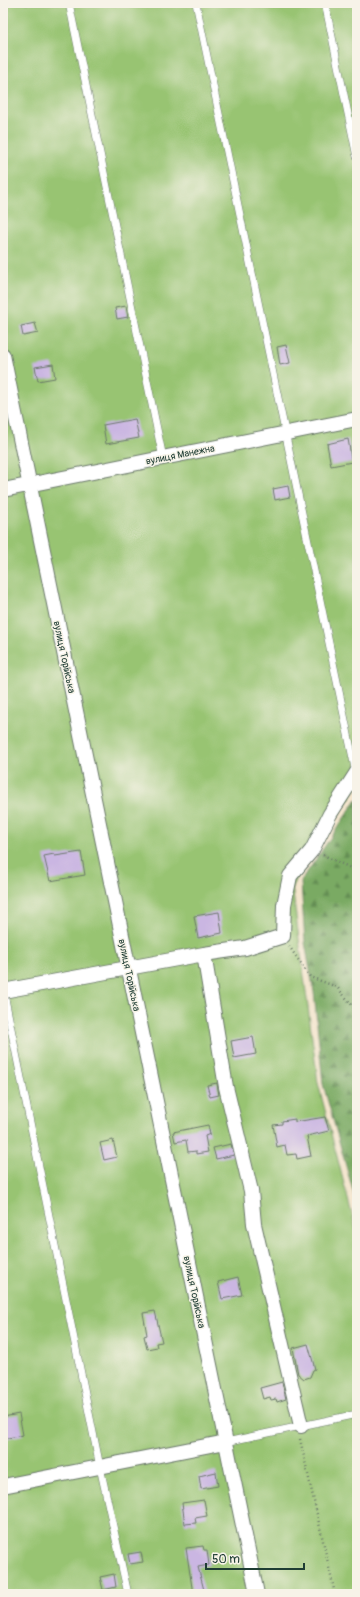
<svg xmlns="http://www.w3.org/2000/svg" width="360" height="1597" font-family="Pangolin,sans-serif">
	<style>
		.forest { fill: url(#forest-firs); stroke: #4c744c }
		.garden { fill: #98c472; stroke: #5c8053 }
		.building { fill: #cab6e2 }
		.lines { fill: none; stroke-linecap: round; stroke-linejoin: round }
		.service-casing { stroke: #6a786a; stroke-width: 8 }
		.minor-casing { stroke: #6a786a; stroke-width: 16 }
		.path { stroke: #6a786a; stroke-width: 2.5; stroke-dasharray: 1 3; stroke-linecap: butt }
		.service { stroke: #fff; stroke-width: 7 }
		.minor { stroke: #fff; stroke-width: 14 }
		.labels { text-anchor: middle; stroke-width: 3; stroke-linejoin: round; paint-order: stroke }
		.street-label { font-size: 10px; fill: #1f3d34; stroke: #f7f3e8 }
	</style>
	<defs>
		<pattern id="forest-firs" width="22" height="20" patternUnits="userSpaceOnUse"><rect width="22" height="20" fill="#7aaa64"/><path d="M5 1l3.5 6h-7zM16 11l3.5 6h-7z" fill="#638c53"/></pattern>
	</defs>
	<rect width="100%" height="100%" fill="#f7f3e8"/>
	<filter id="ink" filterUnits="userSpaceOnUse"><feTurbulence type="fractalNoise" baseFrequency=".025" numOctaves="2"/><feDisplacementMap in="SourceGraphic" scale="8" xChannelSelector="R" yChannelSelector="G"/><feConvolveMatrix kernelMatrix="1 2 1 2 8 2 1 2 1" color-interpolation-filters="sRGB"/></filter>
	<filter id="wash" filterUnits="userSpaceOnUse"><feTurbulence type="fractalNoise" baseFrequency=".012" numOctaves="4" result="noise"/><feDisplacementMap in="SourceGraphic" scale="16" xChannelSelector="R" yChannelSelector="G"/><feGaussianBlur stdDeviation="0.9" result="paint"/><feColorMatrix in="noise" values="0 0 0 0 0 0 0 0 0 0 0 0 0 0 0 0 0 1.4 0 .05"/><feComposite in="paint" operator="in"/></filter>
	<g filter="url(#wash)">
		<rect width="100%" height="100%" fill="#f4e5cd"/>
		<path class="forest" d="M 357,799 L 357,1205 L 323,1084 L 314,992 L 305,943 L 301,881 Z"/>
		<path class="garden" d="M 3,3 L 357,3 L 357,787 L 292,886 L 318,1083 L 357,1234 L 357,1594 L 3,1594 Z"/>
		<g id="blocks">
			<path class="building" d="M 126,306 L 128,317 L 117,319 L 115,308 Z
				M 35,323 L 38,333 L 23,336 L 21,326 Z
				M 286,345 L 290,363 L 280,365 L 277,347 Z
				M 53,364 L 55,378 L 38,381 L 35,367 Z
				M 135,419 L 139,438 L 106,444 L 103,425 Z
				M 348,439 L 352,462 L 331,466 L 327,444 Z
				M 288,486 L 290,497 L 275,500 L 273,489 Z
				M 81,852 L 85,875 L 50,881 L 44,856 L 54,854 L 55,856 Z
				M 219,912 L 222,933 L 198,938 L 194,916 Z
				M 253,1037 L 256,1054 L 234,1058 L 231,1041 Z
				M 217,1083 L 219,1095 L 210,1097 L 207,1085 Z
				M 325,1117 L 329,1131 L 307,1136 L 311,1156 L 297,1159 L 296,1154 L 287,1155 L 285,1145 L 277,1147 L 273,1125 L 282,1124 L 282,1121 L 295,1119 L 295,1122 Z
				M 208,1125 L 210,1134 L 205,1136 L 208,1152 L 196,1154 L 196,1151 L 188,1152 L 186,1140 L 175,1142 L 173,1132 Z
				M 113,1140 L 117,1157 L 104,1160 L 100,1143 Z
				M 231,1144 L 234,1155 L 216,1159 L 213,1148 Z
				M 238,1277 L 242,1295 L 222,1299 L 218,1282 Z
				M 155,1311 L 162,1342 L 156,1343 L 157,1347 L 147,1349 L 144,1336 L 147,1335 L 143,1313 Z
				M 308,1344 L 315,1369 L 313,1370 L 310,1377 L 304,1379 L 298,1374 L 293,1348 Z
				M 282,1382 L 286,1399 L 277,1402 L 276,1399 L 271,1400 L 270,1397 L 263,1399 L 260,1388 Z
				M 19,1414 L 23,1435 L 3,1439 L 3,1417 Z
				M 216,1472 L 218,1486 L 201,1489 L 199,1476 Z
				M 204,1500 L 207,1516 L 195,1518 L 196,1523 L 185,1524 L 182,1503 Z
				M 203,1546 L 204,1550 L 207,1550 L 209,1565 L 198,1567 L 205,1594 L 193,1594 L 186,1548 Z
				M 141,1552 L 143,1562 L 130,1564 L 128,1554 Z
				M 114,1574 L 116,1587 L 103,1590 L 100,1577 Z"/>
		</g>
	</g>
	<g filter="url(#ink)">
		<use href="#blocks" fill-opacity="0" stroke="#6a786a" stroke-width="1"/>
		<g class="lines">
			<g class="service-casing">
				<path id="service" d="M 69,3 L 163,458
					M 196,3 L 356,773
					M 325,3 L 357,157
					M 3,989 L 100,1467 L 128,1594
					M 226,1442 L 357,1414"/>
			</g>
			<g class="minor-casing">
				<path id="minor" d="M 3,355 L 257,1594
					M 3,490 L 357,419
					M 204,954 L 226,1087 L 251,1191 L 254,1224 L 301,1426
					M 3,991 L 204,954 L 245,948 L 283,936 L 284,905 L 290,876 L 312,850 L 330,814 L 357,772
					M 3,1486 L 226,1442"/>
			</g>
			<path class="path" d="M 323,855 L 357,871
				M 289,946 L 310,977 L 337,987 L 357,1011
				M 300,1439 L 335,1594"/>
			<use href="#service" class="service"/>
			<use href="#minor" class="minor"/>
		</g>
	</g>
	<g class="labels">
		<g class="street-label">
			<text transform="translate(180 454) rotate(-11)" y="4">вулиця Манежна</text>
			<text transform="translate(65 657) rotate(78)" y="4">вулиця Торійська</text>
			<text transform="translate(130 975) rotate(78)" y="4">вулиця Торійська</text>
			<text transform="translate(195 1292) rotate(78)" y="4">вулиця Торійська</text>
		</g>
	</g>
	<rect width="360" height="1597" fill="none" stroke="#f7f3e8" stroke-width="16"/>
	<path d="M206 1563v6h98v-6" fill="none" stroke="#1f3d34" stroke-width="2"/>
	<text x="212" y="1563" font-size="12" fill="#1f3d34" stroke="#f7f3e8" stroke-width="3" paint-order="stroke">50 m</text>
</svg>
